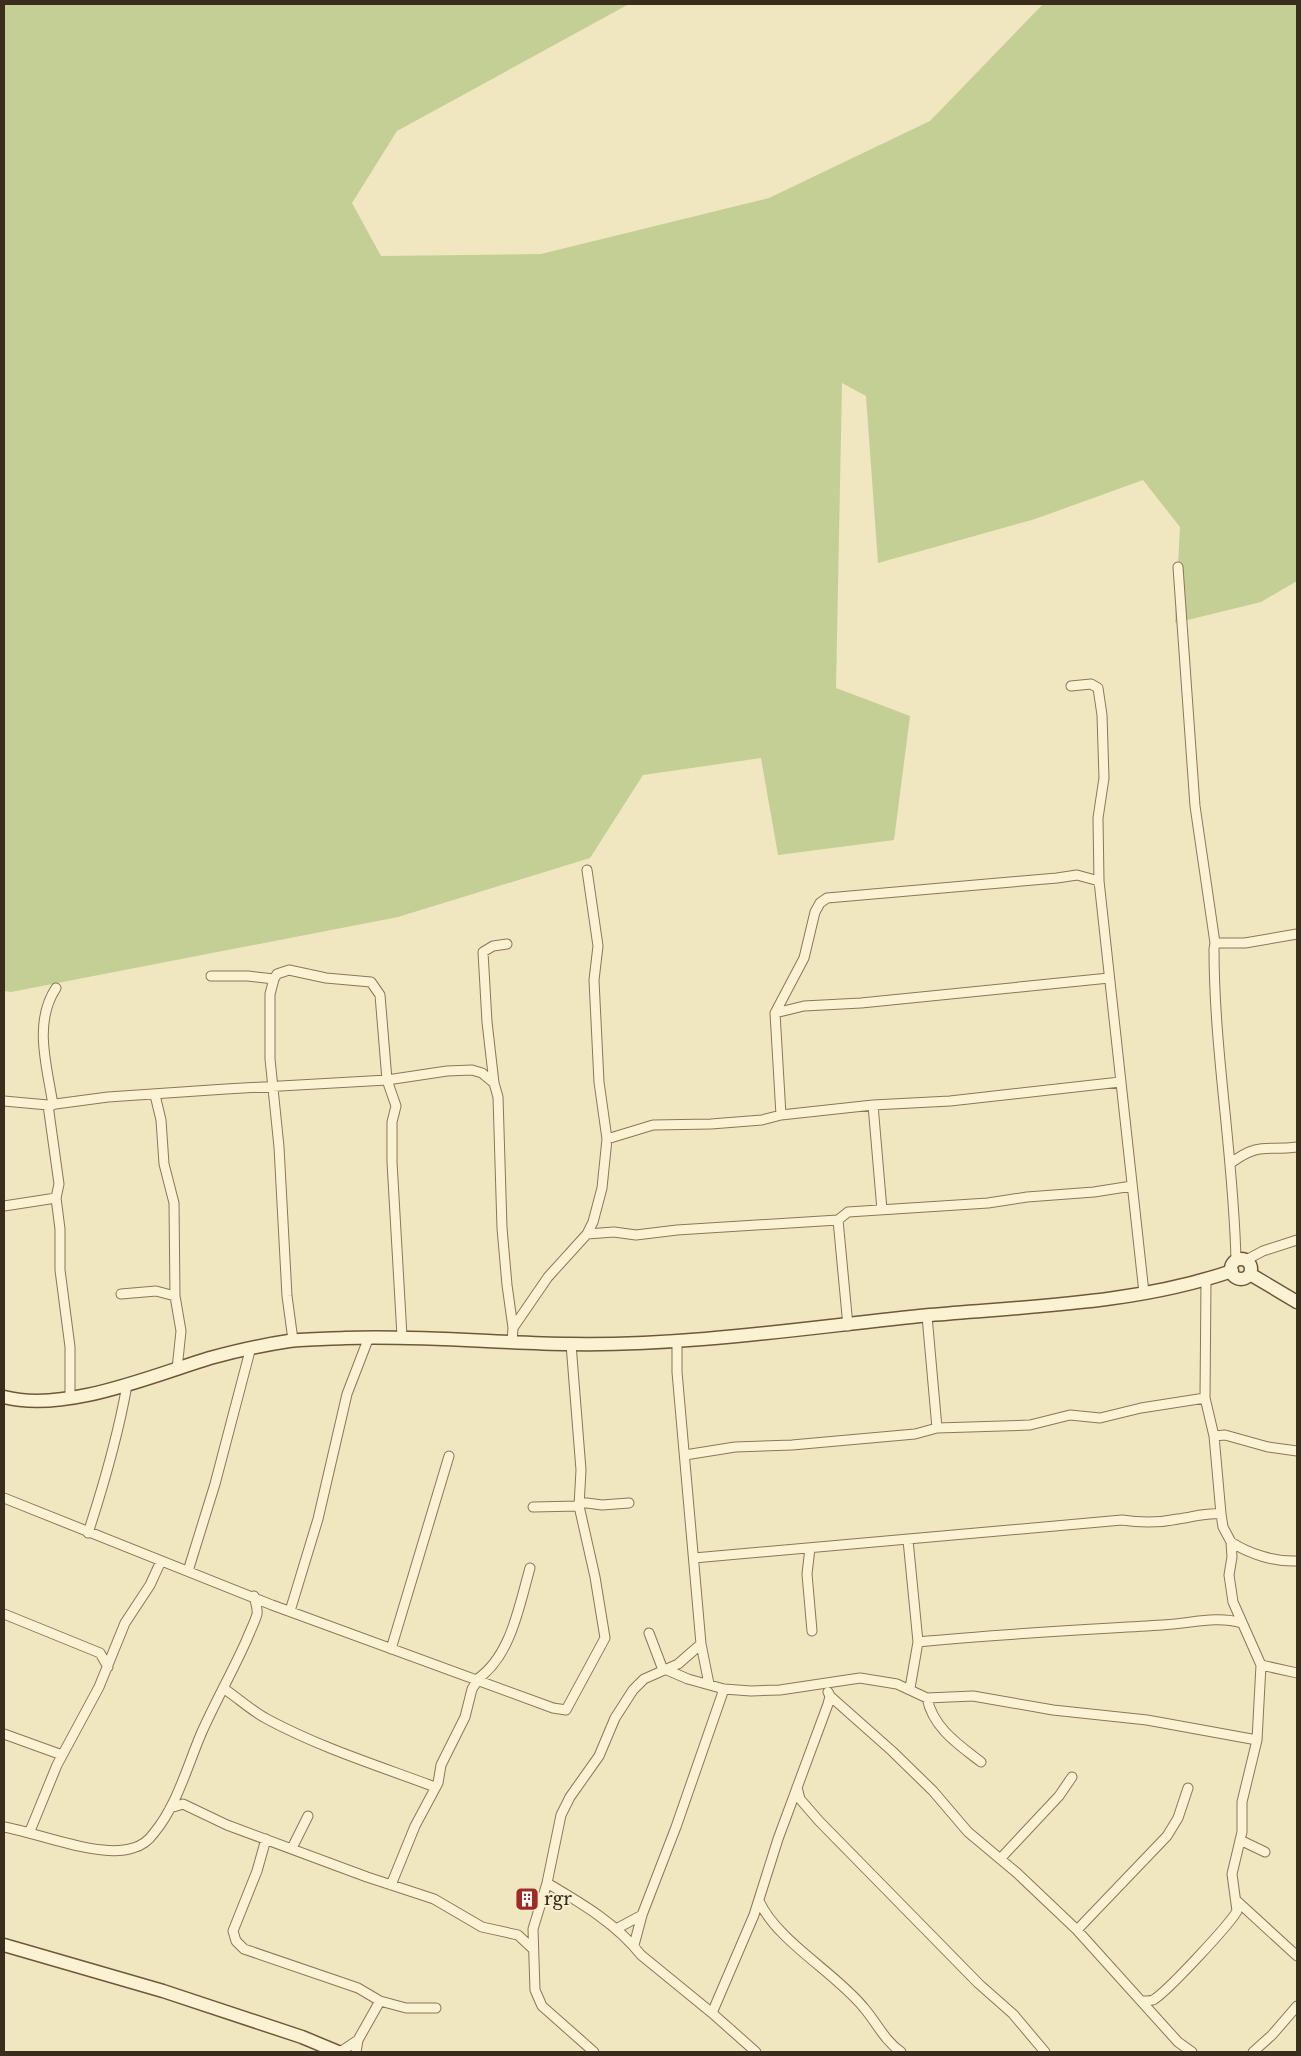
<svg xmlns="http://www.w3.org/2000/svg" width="1301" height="2056" font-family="'Libre Baskerville',serif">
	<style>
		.green { fill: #c3cf94 }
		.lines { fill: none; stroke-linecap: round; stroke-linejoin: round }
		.street-casing { stroke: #8b7757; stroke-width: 11 }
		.secondary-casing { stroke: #6d583a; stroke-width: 15 }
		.street { stroke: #fbf2d4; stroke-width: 9 }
		.secondary { stroke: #fbf2d4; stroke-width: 12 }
		.labels { text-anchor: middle; stroke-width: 4.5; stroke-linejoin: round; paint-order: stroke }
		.poi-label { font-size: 18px; fill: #3a2d1c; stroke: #f7efd0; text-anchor: start }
	</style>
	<rect width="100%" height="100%" fill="#f0e6c0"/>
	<path class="green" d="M 4,4 L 629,4 L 397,131 L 352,203 L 381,256 L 541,254 L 769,198 L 930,121 L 1043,4 L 1297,4 L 1297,581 L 1261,602 L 1175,623 L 1180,527 L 1143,480 L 1035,519 L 878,563 L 866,396 L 842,383 L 836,688 L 910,716 L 894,840 L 778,855 L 761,758 L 643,775 L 590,858 L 398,917 L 11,992 L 4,991 Z"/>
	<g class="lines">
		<g class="street-casing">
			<path id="street" d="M 1178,567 L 1195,806 L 1215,943
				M 1071,686 L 1091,684 L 1098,688 L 1102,715 L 1104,778 L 1098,818 L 1099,881
				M 507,944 L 493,946 L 483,952 L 487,1022 L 494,1083 L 498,1097 L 502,1228 L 507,1285 L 513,1328 L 512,1342
				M 211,976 L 248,976 L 274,979
				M 775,1013 L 804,1006 L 861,1003 L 1109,978
				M 155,1095 L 161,1120 L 164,1164 L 174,1203 L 175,1296 L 181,1331 L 177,1369
				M 4,1101 L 48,1105 L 108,1097 L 226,1089 L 387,1080 L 447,1071 L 472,1070 L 482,1073 L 494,1083
				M 48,1105 L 59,1184 L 56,1198 L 60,1229 L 60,1270 L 70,1347 L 70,1397
				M 53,1105 C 47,1066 33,1023 56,988
				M 873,1105 L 882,1210
				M 781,1115 L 775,1013 L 804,958 L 815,912 L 820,903 L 827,898 L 1057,878 L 1077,875 L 1099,881 L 1144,1293
				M 607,1139 L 653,1125 L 711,1124 L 762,1120 L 781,1115 L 873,1105 L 950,1101 L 1120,1082
				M 1231,1163 C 1259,1142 1266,1151 1297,1147
				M 4,1206 L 56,1198
				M 838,1220 L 848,1326
				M 587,1234 L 614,1232 L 636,1235 L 677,1230 L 838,1220 L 848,1212 L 988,1203 L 1027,1197 L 1094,1192 L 1132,1186
				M 1246,1260 L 1263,1251 L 1297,1240
				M 1236,1261 C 1234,1157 1214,1053 1214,949 L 1215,943 L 1245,943 L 1297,934
				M 1206,1280 L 1205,1398 L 1214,1436 L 1225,1435 L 1268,1447 L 1297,1451
				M 121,1294 L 156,1291 L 175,1296
				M 927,1316 L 937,1428
				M 513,1328 L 548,1277 L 587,1234 L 593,1222 L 602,1188 L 607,1139 L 599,1082 L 594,980 L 598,946 L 587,870
				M 293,1340 L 287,1296 L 279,1147 L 270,1059 L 270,994 L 274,979 L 277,974 L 289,970 L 326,978 L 371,982 L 380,995 L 387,1080 L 396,1106 L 392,1122 L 392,1162 L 402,1336
				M 677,1342 L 677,1372 L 701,1644 L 709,1684
				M 1214,1436 L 1221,1514
				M 685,1455 L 735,1447 L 792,1445 L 915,1434 L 937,1428 L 1030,1425 L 1070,1415 L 1100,1418 L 1141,1408 L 1205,1398
				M 4,1498 L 272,1605 L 553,1708 L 566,1710 L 605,1638 L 595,1577 L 579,1506 L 581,1470 L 571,1344
				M 579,1502 L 602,1505 L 629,1503
				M 533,1507 L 579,1506
				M 88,1533 C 104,1484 118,1436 127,1385
				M 908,1540 L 918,1642 L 910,1688
				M 1231,1542 C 1249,1554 1275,1562 1297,1561
				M 810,1548 L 807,1574 L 812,1631
				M 694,1558 L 1122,1520 C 1141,1523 1159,1523 1178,1519 C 1194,1517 1206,1512 1221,1514 L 1223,1527 L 1231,1542 L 1232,1557 L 1229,1575 L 1233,1602 L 1261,1665 L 1257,1740 L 1242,1802 L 1242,1832 L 1232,1874 L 1237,1911 C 1230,1924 1166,1993 1153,2000 C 1149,2001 1145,2001 1141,2001
				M 188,1571 L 215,1484 L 251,1347
				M 290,1611 L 318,1519 L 347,1394 L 369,1337
				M 4,1614 L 100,1653 L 108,1667
				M 649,1633 L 663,1670
				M 918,1642 C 999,1634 1081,1630 1162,1625 C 1189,1624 1216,1615 1242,1623
				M 391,1649 L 449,1456
				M 1261,1665 L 1297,1673
				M 667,1670 L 688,1679 L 724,1689 L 751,1691 L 780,1690 L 860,1678 L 897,1684 L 927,1698 L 973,1696 L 1053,1710 L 1147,1720 L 1257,1740
				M 476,1680 C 511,1657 519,1606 530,1568
				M 223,1688 C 238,1698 252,1711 267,1719 C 321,1748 379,1766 435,1787
				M 830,1696 L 892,1751 L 933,1791 L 968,1832 L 1017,1873 L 1077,1930 L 1178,2042 L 1192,2052
				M 927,1698 C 933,1728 959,1745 981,1762
				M 4,1734 L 62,1755
				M 797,1787 L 800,1799 L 819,1821 L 979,1984 L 1013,2014 L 1045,2052
				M 170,1808 L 183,1804 L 227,1825 L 367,1877 L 434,1899 L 482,1927 L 518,1935 L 533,1949
				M 4,1827 C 39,1833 100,1859 133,1848 C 141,1846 149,1840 154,1833 C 177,1805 187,1767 201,1734 C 215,1702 233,1671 247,1639 C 250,1631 255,1622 257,1614 C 258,1609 255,1601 254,1596
				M 30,1831 L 57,1765 L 99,1687 L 125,1623 L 150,1585 L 161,1561
				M 266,1839 L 257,1871 L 233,1931 L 236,1941 L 244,1949 L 358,1988 L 380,2001 L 406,2008 L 436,2008
				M 1240,1840 L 1265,1852
				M 292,1848 L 308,1816
				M 1000,1859 L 1059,1796 L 1072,1777
				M 547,1883 C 581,1903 617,1924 641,1955 L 712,2013 L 756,2052
				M 391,1885 L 415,1826 L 438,1783 L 441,1765 L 465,1717 L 472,1689 L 478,1680
				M 759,1901 C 778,1942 835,1972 864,2008 C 877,2023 884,2040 901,2052
				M 1237,1901 L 1297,1956
				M 616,1929 L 642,1915
				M 1077,1930 L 1167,1836 L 1178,1818 L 1188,1788
				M 634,1945 L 642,1915 L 676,1827 L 724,1689
				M 712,2013 L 754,1915 L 778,1839 L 828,1704 L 830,1696 L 828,1692
				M 340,2052 L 358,2040
				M 356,2052 L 358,2040 L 380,2001
				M 594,2052 L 542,2006 L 535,1990 L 533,1929 L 547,1883 L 561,1815 L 570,1797 L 599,1756 L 615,1718 L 633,1690 L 644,1679 L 678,1664 L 701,1644
				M 1253,2052 L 1272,2035 L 1297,2006"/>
		</g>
		<g class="secondary-casing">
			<path id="secondary" d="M1231 1269a10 10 0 1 1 20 0a10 10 0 1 1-20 0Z
				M 1250,1274 L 1297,1302
				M 4,1397 C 65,1413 151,1376 210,1358 C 236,1351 262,1345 289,1341 C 307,1339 327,1339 345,1338 C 420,1335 495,1343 570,1344 C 691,1346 810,1327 930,1315 C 1031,1306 1136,1304 1232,1271
				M 4,1945 L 163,1991 L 302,2037 L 338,2052"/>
		</g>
		<use href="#street" class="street"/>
		<use href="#secondary" class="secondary"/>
	</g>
	<defs>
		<g id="building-square" transform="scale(1.25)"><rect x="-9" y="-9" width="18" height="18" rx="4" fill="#9d2c24" stroke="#f7efd0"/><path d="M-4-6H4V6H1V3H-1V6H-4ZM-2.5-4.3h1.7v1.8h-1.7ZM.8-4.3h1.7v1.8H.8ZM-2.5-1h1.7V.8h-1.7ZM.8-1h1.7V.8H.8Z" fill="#fff"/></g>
	</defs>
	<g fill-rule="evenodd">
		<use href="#building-square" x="527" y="1899"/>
	</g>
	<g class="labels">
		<g class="poi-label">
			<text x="544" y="1905">rgr</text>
		</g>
	</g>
	<rect width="1301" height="2056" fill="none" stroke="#3a2d1c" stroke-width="10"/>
</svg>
